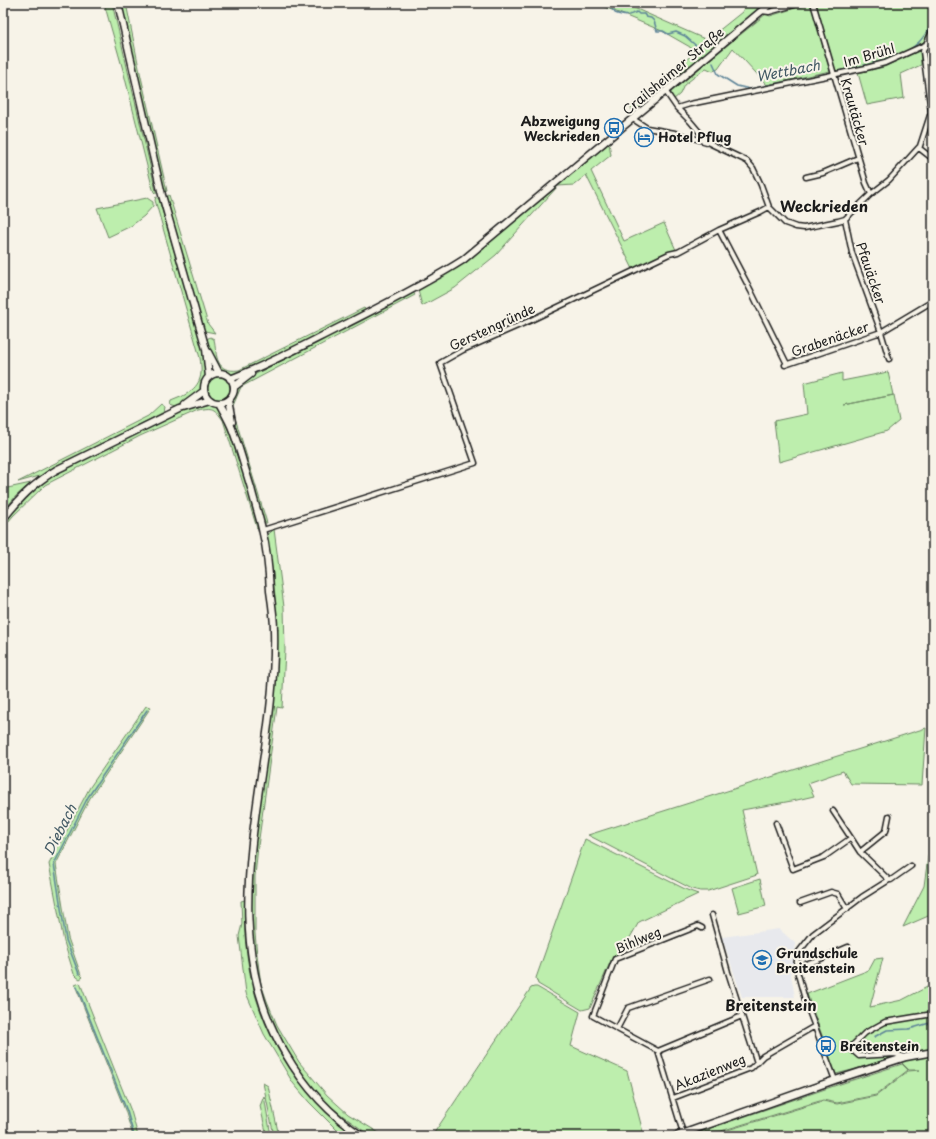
<svg xmlns="http://www.w3.org/2000/svg" width="936" height="1139" font-family="'Playpen Sans',sans-serif">
	<style>
		.built { fill: #e8e9ed }
		.green { fill: #bdeead; stroke: #6c8564 }
		.lines { fill: none; stroke-linecap: round; stroke-linejoin: round }
		.stream { stroke: #5d8498; stroke-width: 1.5 }
		.street-casing { stroke: #1c1c1c; stroke-width: 7 }
		.secondary-casing { stroke: #1c1c1c; stroke-width: 9 }
		.street { stroke: #f7f3e8; stroke-width: 4 }
		.secondary { stroke: #f7f3e8; stroke-width: 6 }
		.labels { text-anchor: middle; stroke-width: 4; stroke-linejoin: round; paint-order: stroke }
		.street-label { font-size: 13px; fill: #1c1c1c; stroke: #f7f3e8 }
		.poi-label { font-size: 13px; font-weight: bold; fill: #1c1c1c; stroke: #f7f3e8; text-anchor: start }
		.water-label { font-size: 14px; font-style: italic; fill: #425964; stroke: #f7f3e8 }
		.quarter-label { font-size: 15px; font-weight: bold; fill: #1c1c1c; stroke: #f7f3e8 }
	</style>
	<rect width="100%" height="100%" fill="#f7f3e8"/>
	<filter id="ink" filterUnits="userSpaceOnUse"><feTurbulence type="fractalNoise" baseFrequency=".025" numOctaves="2"/><feDisplacementMap in="SourceGraphic" scale="8" xChannelSelector="R" yChannelSelector="G"/><feConvolveMatrix kernelMatrix="1 2 1 2 8 2 1 2 1" color-interpolation-filters="sRGB"/></filter>
	<g filter="url(#ink)">
		<path class="built" d="M 779,929 L 796,944 L 791,975 L 795,997 L 742,997 L 722,937 Z"/>
		<path class="green" d="M 104,3 L 112,3 L 156,191 L 156,194 L 154,192 L 152,186 L 123,70 Z
			M 119,3 L 126,3 L 139,68 L 167,191 L 164,192 Z
			M 595,3 L 623,3 L 707,40 L 742,12 L 747,3 L 757,4 L 757,11 L 634,113 L 630,107 L 693,54 L 690,47 L 662,31 Z
			M 811,3 L 830,71 L 767,85 L 733,48 L 718,69 L 713,71 L 706,68 L 684,85 L 680,94 L 673,100 L 671,92 L 730,43 L 766,14 L 770,16 Z
			M 816,3 L 933,3 C 933,12 934,22 931,31 C 919,59 864,67 837,74 L 835,70 Z
			M 920,50 L 921,65 L 901,74 L 904,98 L 867,105 L 858,73 L 884,67 Z
			M 609,143 L 611,155 L 591,171 L 624,241 L 664,223 L 676,250 L 633,269 L 586,175 L 574,185 L 558,186 L 496,255 L 455,288 L 422,306 L 418,290 L 465,263 Z
			M 169,195 L 208,324 L 215,333 L 205,331 L 201,326 L 165,197 Z
			M 156,197 L 159,199 L 205,357 L 207,374 L 200,393 L 193,398 L 176,407 L 170,405 L 171,401 C 175,399 179,398 183,396 C 201,386 203,376 200,358 L 155,200 Z
			M 147,198 L 153,202 L 153,206 L 144,216 L 131,226 L 108,237 L 97,208 Z
			M 413,292 L 415,295 L 241,387 L 232,408 L 267,523 L 264,523 L 232,420 L 231,401 L 236,389 L 252,376 Z
			M 364,308 L 366,310 L 246,371 C 242,372 237,375 233,375 C 215,377 209,352 207,339 L 210,337 L 214,339 C 217,356 215,373 239,370 Z
			M 888,372 L 893,395 L 844,405 L 894,395 L 899,421 L 887,431 L 779,462 L 774,421 L 807,414 L 804,383 L 842,373 L 842,381 Z
			M206 389a12 12 0 1 1 24 0a12 12 0 1 1-24 0Z
			M 207,403 L 214,405 L 222,412 L 244,475 L 258,523 L 257,528 L 223,420 C 214,408 213,407 198,410 L 140,436 L 45,485 L 13,516 L 3,528 C 3,516 40,484 51,477 L 184,410 Z
			M 161,404 L 165,407 L 164,412 L 43,475 L 18,482 L 148,416 Z
			M 31,483 L 16,496 L 5,509 L 3,507 L 3,489 Z
			M 274,529 L 284,607 L 285,650 L 282,708 L 277,707 L 258,846 L 255,876 L 255,933 L 257,955 L 261,984 L 267,1001 L 277,1025 L 299,1062 L 327,1095 L 348,1114 L 384,1136 C 380,1136 375,1137 371,1135 C 366,1133 361,1129 357,1126 C 344,1117 333,1109 321,1097 C 264,1038 246,957 251,877 C 254,827 265,777 271,726 C 278,663 280,598 266,535 Z
			M 146,706 L 151,707 L 90,798 L 56,864 L 68,938 L 81,975 L 83,977 L 80,979 L 77,977 L 74,974 L 64,942 L 49,864 L 90,787 Z
			M 926,728 L 922,785 L 851,784 L 843,771 L 808,783 L 814,796 L 797,800 L 742,810 L 757,875 L 708,891 L 700,891 L 692,889 L 588,835 Z
			M 932,828 L 933,914 L 903,927 L 924,886 Z
			M 585,839 L 687,890 L 698,894 L 639,922 L 621,953 L 613,956 L 590,1008 L 582,1010 L 538,984 L 536,978 Z
			M 760,879 L 766,906 L 739,913 L 732,888 Z
			M 245,900 C 240,997 278,1076 354,1136 L 343,1136 L 309,1102 L 293,1083 L 264,1034 L 253,1009 L 246,993 L 239,936 L 242,924 L 241,901 Z
			M 883,958 L 870,1007 L 902,1000 L 933,984 L 933,1131 L 902,1136 L 861,1132 L 828,1133 L 803,1136 L 693,1136 L 693,1134 L 834,1086 L 902,1064 L 908,1070 L 876,1095 L 837,1103 L 823,1100 L 721,1131 L 705,1132 L 721,1132 L 823,1101 L 837,1104 L 876,1096 L 908,1071 L 920,1070 L 909,1070 L 896,1057 L 852,1070 L 836,1074 L 807,994 L 869,970 L 875,959 Z
			M 80,983 L 131,1111 L 138,1136 L 133,1136 L 125,1110 L 75,985 Z
			M 534,987 L 537,987 L 580,1012 L 571,1046 L 627,1071 L 644,1136 L 432,1136 L 531,988 Z
			M 263,1083 L 268,1086 L 279,1136 L 274,1136 Z
			M 264,1096 L 271,1136 L 267,1136 L 260,1106 Z"/>
		<g class="lines">
			<path class="stream" d="M 611,3 L 611,8 L 614,11 L 615,13 C 627,17 627,16 637,12 L 639,14 L 644,14 L 646,17 L 651,18 L 654,21 L 657,31 L 663,31 L 668,34 L 676,32 L 685,36 L 702,51
				M 713,63 L 718,74 L 737,86 L 750,89 L 830,73
				M 838,71 C 861,66 903,59 919,42 C 925,36 929,28 933,21
				M 79,974 L 66,940 L 54,864 L 88,797 L 147,710
				M 77,987 L 127,1111 L 134,1136
				M 874,1037 L 887,1030 L 909,1029 L 933,1022"/>
			<g class="street-casing">
				<path id="street" d="M 813,3 L 866,183 L 871,194
					M 761,11 L 769,12 L 801,3
					M 927,81 L 933,77
					M 666,92 L 677,108
					M 633,119 L 647,128 L 675,133 L 707,142 L 747,161 L 753,168 L 761,185 L 769,207 L 785,223 L 796,227 L 804,228 L 838,221 L 845,219 L 871,194 L 889,180 L 920,146 L 931,112 L 923,51 L 933,29
					M 707,141 L 690,121 L 677,108 L 690,104 L 866,68 L 885,63 L 925,45
					M 919,148 L 933,159
					M 806,177 L 823,173 L 858,158
					M 845,219 L 852,253 L 881,332 L 889,359
					M 719,230 L 751,291 L 787,364
					M 785,365 L 881,332 L 933,301
					M 263,530 L 475,463 L 440,363 L 463,350 L 529,321 L 669,254 L 678,252 L 719,230 L 760,212 L 769,207
					M 833,811 L 851,838
					M 776,823 L 793,869 L 824,857 L 851,838 L 860,852 L 889,880
					M 860,852 L 886,831 L 889,816
					M 800,903 L 831,892 L 838,894 L 847,909
					M 712,915 L 728,972 L 757,1063
					M 796,967 L 818,960 L 848,947
					M 617,1029 L 628,1008 L 710,979
					M 658,1051 L 742,1016
					M 905,1057 L 895,1054 L 859,1056 L 850,1048 L 865,1033 L 885,1022 L 933,1014
					M 835,1080 L 806,1003 L 796,967 L 798,953 L 813,934 L 862,897 L 889,880 L 891,880 L 911,866
					M 673,1098 L 751,1068 L 763,1056 L 815,1026
					M 683,1133 L 658,1051 L 593,1016 L 615,959 L 698,926 L 702,928"/>
			</g>
			<g class="secondary-casing">
				<path id="secondary" d="M 118,3 L 162,195 L 206,349 L 209,377
					M 208,352 L 219,373
					M204 388a15 15 0 1 1 30 0a15 15 0 1 1-30 0Z
					M 230,379 C 268,365 304,345 340,327 C 381,306 424,285 463,260 L 771,3
					M 234,387 L 251,374
					M 228,400 L 232,422
					M 219,403 C 224,412 230,422 233,431 C 240,450 245,469 251,488 C 254,501 259,515 262,529 C 267,549 269,570 270,591 C 272,604 274,617 274,630 C 278,771 207,922 285,1053 C 304,1086 330,1115 362,1136
					M 185,405 L 204,391
					M 3,519 C 20,498 33,484 56,470 L 180,409 L 210,400
					M 676,1136 L 835,1080 L 906,1057 L 933,1052"/>
			</g>
			<use href="#street" class="street"/>
			<use href="#secondary" class="secondary"/>
		</g>
	</g>
	<defs>
		<g id="bus-ring" transform="scale(1)"><circle r="9.5" fill="#f7f3e8" stroke="#1f6fb2" stroke-width="1.5"/><path d="M-5-6H5V4H4V6H2V4H-2V6H-4V4H-5ZM-3.5-4V0h7V-4ZM-3.5 1.2v1.5H-2V1.2ZM2 1.2v1.5H3.5V1.2Z" fill="#1f6fb2"/></g>
		<g id="hotel-ring" transform="scale(1)"><circle r="9.5" fill="#f7f3e8" stroke="#1f6fb2" stroke-width="1.5"/><path d="M-6-4.5h1.5V1H6V5H4.5V3h-9V5H-6ZM-4 0a1.8 1.8 0 1 1 3.6 0ZM.5 0V-2.5h3Q6-2.5 6 0Z" fill="#1f6fb2"/></g>
		<g id="school-ring" transform="scale(1)"><circle r="9.5" fill="#f7f3e8" stroke="#1f6fb2" stroke-width="1.5"/><path d="M0-5L7-2L0 1L-7-2ZM-4 1L0 2.5L4 1V4Q0 6-4 4Z" fill="#1f6fb2"/></g>
	</defs>
	<g fill-rule="evenodd">
		<use href="#bus-ring" x="614" y="128"/>
		<use href="#hotel-ring" x="644" y="137"/>
		<use href="#school-ring" x="762" y="960"/>
		<use href="#bus-ring" x="826" y="1046"/>
	</g>
	<g class="labels">
		<g class="street-label">
			<text transform="translate(869 55) rotate(-16)" y="5">Im Brühl</text>
			<text transform="translate(673 71) rotate(-40)" y="5">Crailsheimer Straße</text>
			<text transform="translate(855 112) rotate(74)" y="5">Krautäcker</text>
			<text transform="translate(871 273) rotate(71)" y="5">Pfauäcker</text>
			<text transform="translate(492 327) rotate(-25)" y="5">Gerstengründe</text>
			<text transform="translate(830 339) rotate(-19)" y="5">Grabenäcker</text>
			<text transform="translate(638 940) rotate(-23)" y="5">Bihlweg</text>
			<text transform="translate(710 1072) rotate(-22)" y="5">Akazienweg</text>
		</g>
		<g class="poi-label">
			<text x="600" y="126" text-anchor="end">Abzweigung<tspan x="600" dy="15">Weckrieden</tspan></text>
			<text x="658" y="142">Hotel Pflug</text>
			<text x="776" y="958">Grundschule<tspan x="776" dy="15">Breitenstein</tspan></text>
			<text x="840" y="1051">Breitenstein</text>
		</g>
		<g class="water-label">
			<text transform="translate(788 71) rotate(-11)" y="5">Wettbach</text>
			<text transform="translate(60 830) rotate(-63)" y="5">Diebach</text>
		</g>
		<g class="quarter-label">
			<text x="824" y="212">Weckrieden</text>
			<text x="771" y="1011">Breitenstein</text>
		</g>
	</g>
	<rect width="936" height="1139" fill="none" stroke="#f7f3e8" stroke-width="16"/>
	<rect x="8" y="8" width="920" height="1123" fill="none" stroke="#1c1c1c" stroke-width="1.5" filter="url(#ink)"/>
</svg>
